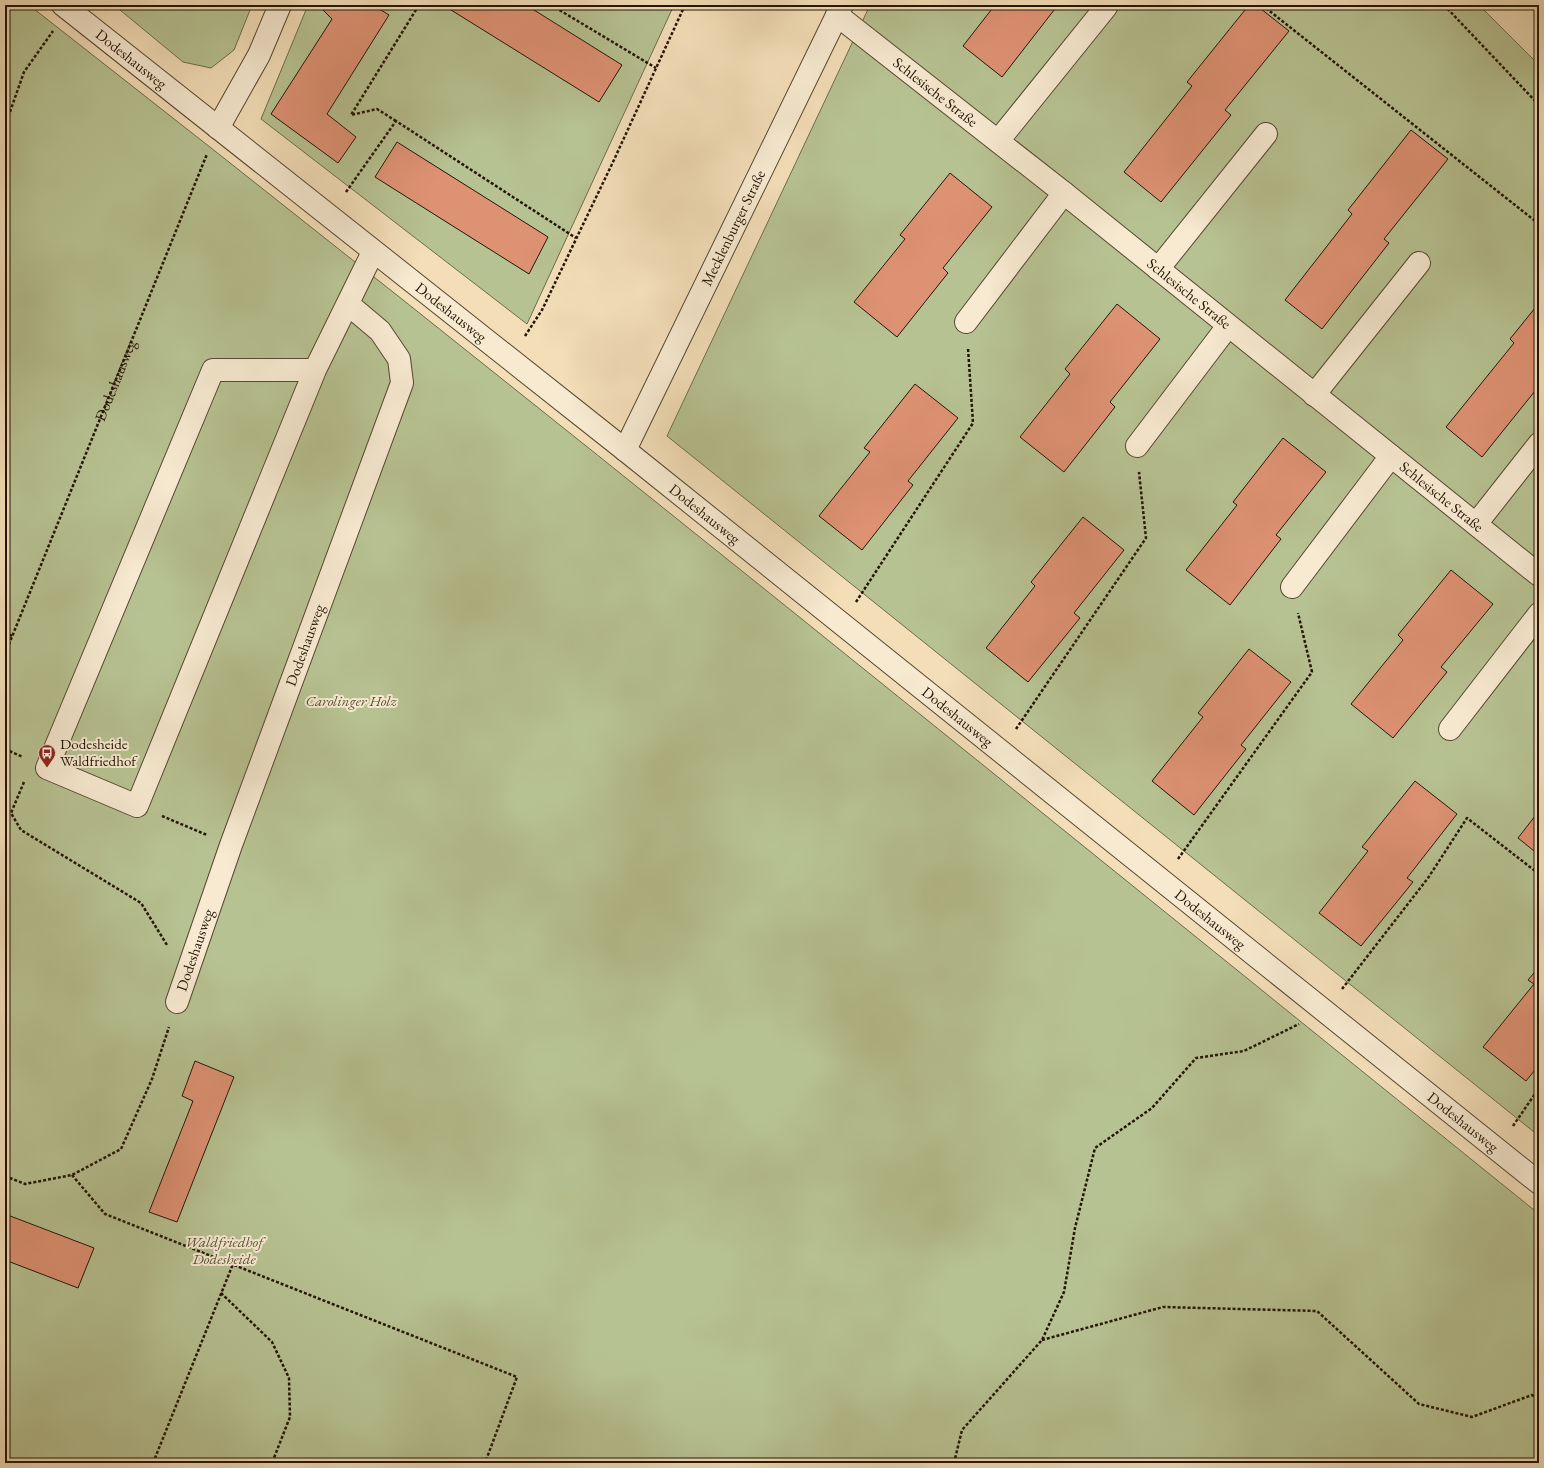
<svg xmlns="http://www.w3.org/2000/svg" width="1544" height="1468" font-family="'EB Garamond',serif">
	<style>
		.green { fill: #b7c292; stroke: #6d6c4b }
		.building { fill: #de9274; stroke: #231504 }
		.lines { fill: none; stroke-linecap: round; stroke-linejoin: round }
		.minor-casing { stroke: #574731; stroke-width: 24 }
		.path { stroke: #231504; stroke-width: 2.5; stroke-dasharray: 3 2; stroke-linecap: butt }
		.minor { stroke: #f7ead1; stroke-width: 22 }
		.labels { text-anchor: middle; stroke-width: 4; stroke-linejoin: round; paint-order: stroke }
		.street-label { font-size: 15px; fill: #231504; stroke: #f7ead1 }
		.park-label { font-size: 15px; font-style: italic; fill: #575236; stroke: #f7ead1 }
		.poi-label { font-size: 15px; fill: #231504; stroke: #f7ead1; text-anchor: start }
	</style>
	<rect width="100%" height="100%" fill="#f3deb8"/>
	<filter id="stains"><feTurbulence type="fractalNoise" baseFrequency=".005" numOctaves="4"/><feColorMatrix values="0 0 0 0 .2 0 0 0 0 .09 0 0 0 0 .02 0 0 0 .5 -.17"/></filter>
	<radialGradient id="worn" r=".72"><stop offset=".6" stop-color="#630" stop-opacity="0"/><stop offset="1" stop-color="#630" stop-opacity=".3"/></radialGradient>
	<path class="green" d="M 5,5 L 29,5 C 537,402 1037,809 1539,1214 L 1539,1463 L 5,1463 Z
		M 114,5 L 252,5 L 234,50 L 211,68 L 183,62 Z
		M 308,5 L 674,5 L 527,324 L 261,119 Z
		M 870,5 L 1479,5 L 1539,65 L 1539,1136 L 667,436 Z"/>
	<path class="building" d="M 318,5 L 373,5 L 389,15 L 327,114 L 356,137 L 338,163 L 271,114 L 332,19 Z
		M 443,5 L 526,5 L 622,65 L 599,102 Z
		M 995,5 L 1058,5 L 1002,77 L 963,46 Z
		M 1249,5 L 1256,5 L 1289,31 L 1225,110 L 1231,115 L 1161,202 L 1124,172 L 1192,86 L 1187,82 Z
		M 1411,130 L 1448,159 L 1384,239 L 1389,243 L 1322,329 L 1285,300 L 1352,214 L 1348,210 Z
		M 397,142 L 548,237 L 529,274 L 375,177 Z
		M 950,173 L 992,207 L 943,268 L 948,273 L 897,337 L 854,302 L 905,239 L 900,235 Z
		M 1539,303 L 1539,386 L 1482,457 L 1446,427 L 1514,343 L 1510,339 Z
		M 1117,304 L 1160,339 L 1110,402 L 1115,407 L 1064,472 L 1020,437 L 1070,374 L 1065,369 Z
		M 915,384 L 958,418 L 908,481 L 913,485 L 862,550 L 819,516 L 870,452 L 864,448 Z
		M 1283,438 L 1326,472 L 1276,535 L 1281,539 L 1230,605 L 1186,570 L 1237,505 L 1233,502 Z
		M 1083,517 L 1124,550 L 1074,613 L 1080,618 L 1028,682 L 986,648 L 1035,586 L 1031,582 Z
		M 1451,570 L 1493,604 L 1441,667 L 1447,672 L 1393,738 L 1351,704 L 1403,640 L 1398,635 Z
		M 1249,649 L 1291,682 L 1241,745 L 1246,749 L 1194,815 L 1152,781 L 1203,717 L 1198,713 Z
		M 1415,781 L 1457,814 L 1407,878 L 1413,882 L 1361,946 L 1319,913 L 1368,851 L 1362,847 Z
		M 1539,811 L 1539,855 L 1518,838 Z
		M 1539,967 L 1539,1065 L 1526,1081 L 1483,1047 L 1534,984 L 1528,980 Z
		M 195,1061 L 234,1077 L 177,1222 L 149,1212 L 193,1101 L 182,1096 Z
		M 5,1214 L 94,1248 L 78,1288 L 5,1260 Z"/>
	<g class="lines">
		<g class="minor-casing">
			<g id="minor">
				<path id="s2" d="M 63,5 L 625,450 L 1539,1183"/>
				<path id="s3" d="M 837,15 L 1064,193 L 1539,575"/>
				<path d="M 218,128 L 259,55 L 280,5"/>
				<path d="M 998,141 L 1106,7"/>
				<path d="M 1158,269 L 1266,134"/>
				<path d="M 966,322 L 1064,193"/>
				<path d="M 315,370 L 213,370 L 47,768 L 137,806 L 315,370 L 373,252"/>
				<path d="M 1314,395 L 1419,263"/>
				<path d="M 1137,446 L 1228,326"/>
				<path id="s4" d="M 625,450 L 842,5"/>
				<path d="M 1476,524 L 1539,444"/>
				<path d="M 1292,587 L 1391,456"/>
				<path d="M 1450,729 L 1539,614"/>
				<path id="s5" d="M 177,1002 L 231,845 L 402,383 L 399,359 L 380,331 L 348,304"/>
			</g>
		</g>
		<g class="path">
			<path d="M 551,5 L 656,68"/>
			<path d="M 1262,5 L 1539,224"/>
			<path d="M 1444,5 L 1539,105"/>
			<path d="M 396,121 L 377,109 L 351,115 L 419,5"/>
			<path d="M 5,126 L 24,72 L 53,31"/>
			<path d="M 346,192 L 396,121 L 576,238"/>
			<path d="M 525,336 L 542,310 L 613,162 L 685,5"/>
			<path d="M 856,602 L 973,423 L 968,348"/>
			<path d="M 5,632 L 12,636"/>
			<path id="s1" d="M 5,654 L 207,154"/>
			<path d="M 1016,729 L 1146,538 L 1139,472"/>
			<path d="M 5,749 L 23,757"/>
			<path d="M 24,782 L 11,813 L 21,830 L 141,903 L 167,945"/>
			<path d="M 162,816 L 207,835"/>
			<path d="M 1178,859 L 1312,672 L 1298,613"/>
			<path d="M 1342,989 L 1428,878 L 1467,818 L 1539,874"/>
			<path d="M 1513,1126 L 1539,1088"/>
			<path d="M 72,1175 L 105,1214 L 517,1377 L 485,1463"/>
			<path d="M 5,1176 L 25,1184 L 72,1175 L 121,1149 L 152,1079 L 169,1027"/>
			<path d="M 221,1293 L 272,1342 L 289,1378 L 290,1417 L 272,1463"/>
			<path d="M 1042,1340 L 1163,1307 L 1317,1311 L 1419,1404 L 1472,1417 L 1532,1395 L 1539,1400"/>
			<path d="M 273,1460 L 280,1463"/>
			<path d="M 153,1463 L 233,1264"/>
			<path d="M 954,1463 L 962,1430 L 1042,1340 L 1064,1292 L 1075,1228 L 1095,1148 L 1152,1108 L 1196,1058 L 1244,1051 L 1299,1024"/>
		</g>
		<use href="#minor" class="minor"/>
	</g>
	<defs>
		<g id="bus-pin" transform="scale(0.9)"><path d="M0 17L-7.5 6A9.5 9.5 0 1 1 7.5 6Z" fill="#8f2418" stroke="#f7ead1"/><path d="M-5-6H5V4H4V6H2V4H-2V6H-4V4H-5ZM-3.5-4V0h7V-4ZM-3.5 1.2v1.5H-2V1.2ZM2 1.2v1.5H3.5V1.2Z" fill="#fff"/></g>
	</defs>
	<g fill-rule="evenodd">
		<use href="#bus-pin" x="47" y="753"/>
	</g>
	<g class="labels">
		<g class="street-label">
			<text dy="5" stroke="none"><textPath href="#s2" startOffset="87">Dodeshausweg</textPath></text>
			<text dy="5" stroke="none"><textPath href="#s3" startOffset="125">Schlesische Straße</textPath></text>
			<text dy="5" stroke="none"><textPath href="#s4" startOffset="247">Mecklenburger Straße</textPath></text>
			<text dy="5" stroke="none"><textPath href="#s3" startOffset="449">Schlesische Straße</textPath></text>
			<text dy="5" stroke="none"><textPath href="#s2" startOffset="495">Dodeshausweg</textPath></text>
			<text dy="5" stroke="none"><textPath href="#s1" startOffset="295">Dodeshausweg</textPath></text>
			<text dy="5" stroke="none"><textPath href="#s3" startOffset="773">Schlesische Straße</textPath></text>
			<text dy="5" stroke="none"><textPath href="#s2" startOffset="819">Dodeshausweg</textPath></text>
			<text dy="5" stroke="none"><textPath href="#s5" startOffset="379">Dodeshausweg</textPath></text>
			<text dy="5" stroke="none"><textPath href="#s2" startOffset="1143">Dodeshausweg</textPath></text>
			<text dy="5" stroke="none"><textPath href="#s2" startOffset="1467">Dodeshausweg</textPath></text>
			<text dy="5" stroke="none"><textPath href="#s5" startOffset="55">Dodeshausweg</textPath></text>
			<text dy="5" stroke="none"><textPath href="#s2" startOffset="1791">Dodeshausweg</textPath></text>
		</g>
		<g class="park-label">
			<text x="351" y="706">Carolinger Holz</text>
			<text x="224" y="1247">Waldfriedhof<tspan x="224" dy="17">Dodesheide</tspan></text>
		</g>
		<g class="poi-label">
			<text x="60" y="749">Dodesheide<tspan x="60" dy="17">Waldfriedhof</tspan></text>
		</g>
	</g>
	<rect width="1544" height="1468" fill="none" stroke="#f3deb8" stroke-width="20"/>
	<rect x="6" y="6" width="1532" height="1456" fill="none" stroke="#231504" stroke-width="2"/>
	<rect x="10" y="10" width="1524" height="1448" fill="none" stroke="#231504"/>
	<rect width="100%" height="100%" filter="url(#stains)"/>
	<rect width="100%" height="100%" fill="url(#worn)"/>
</svg>
